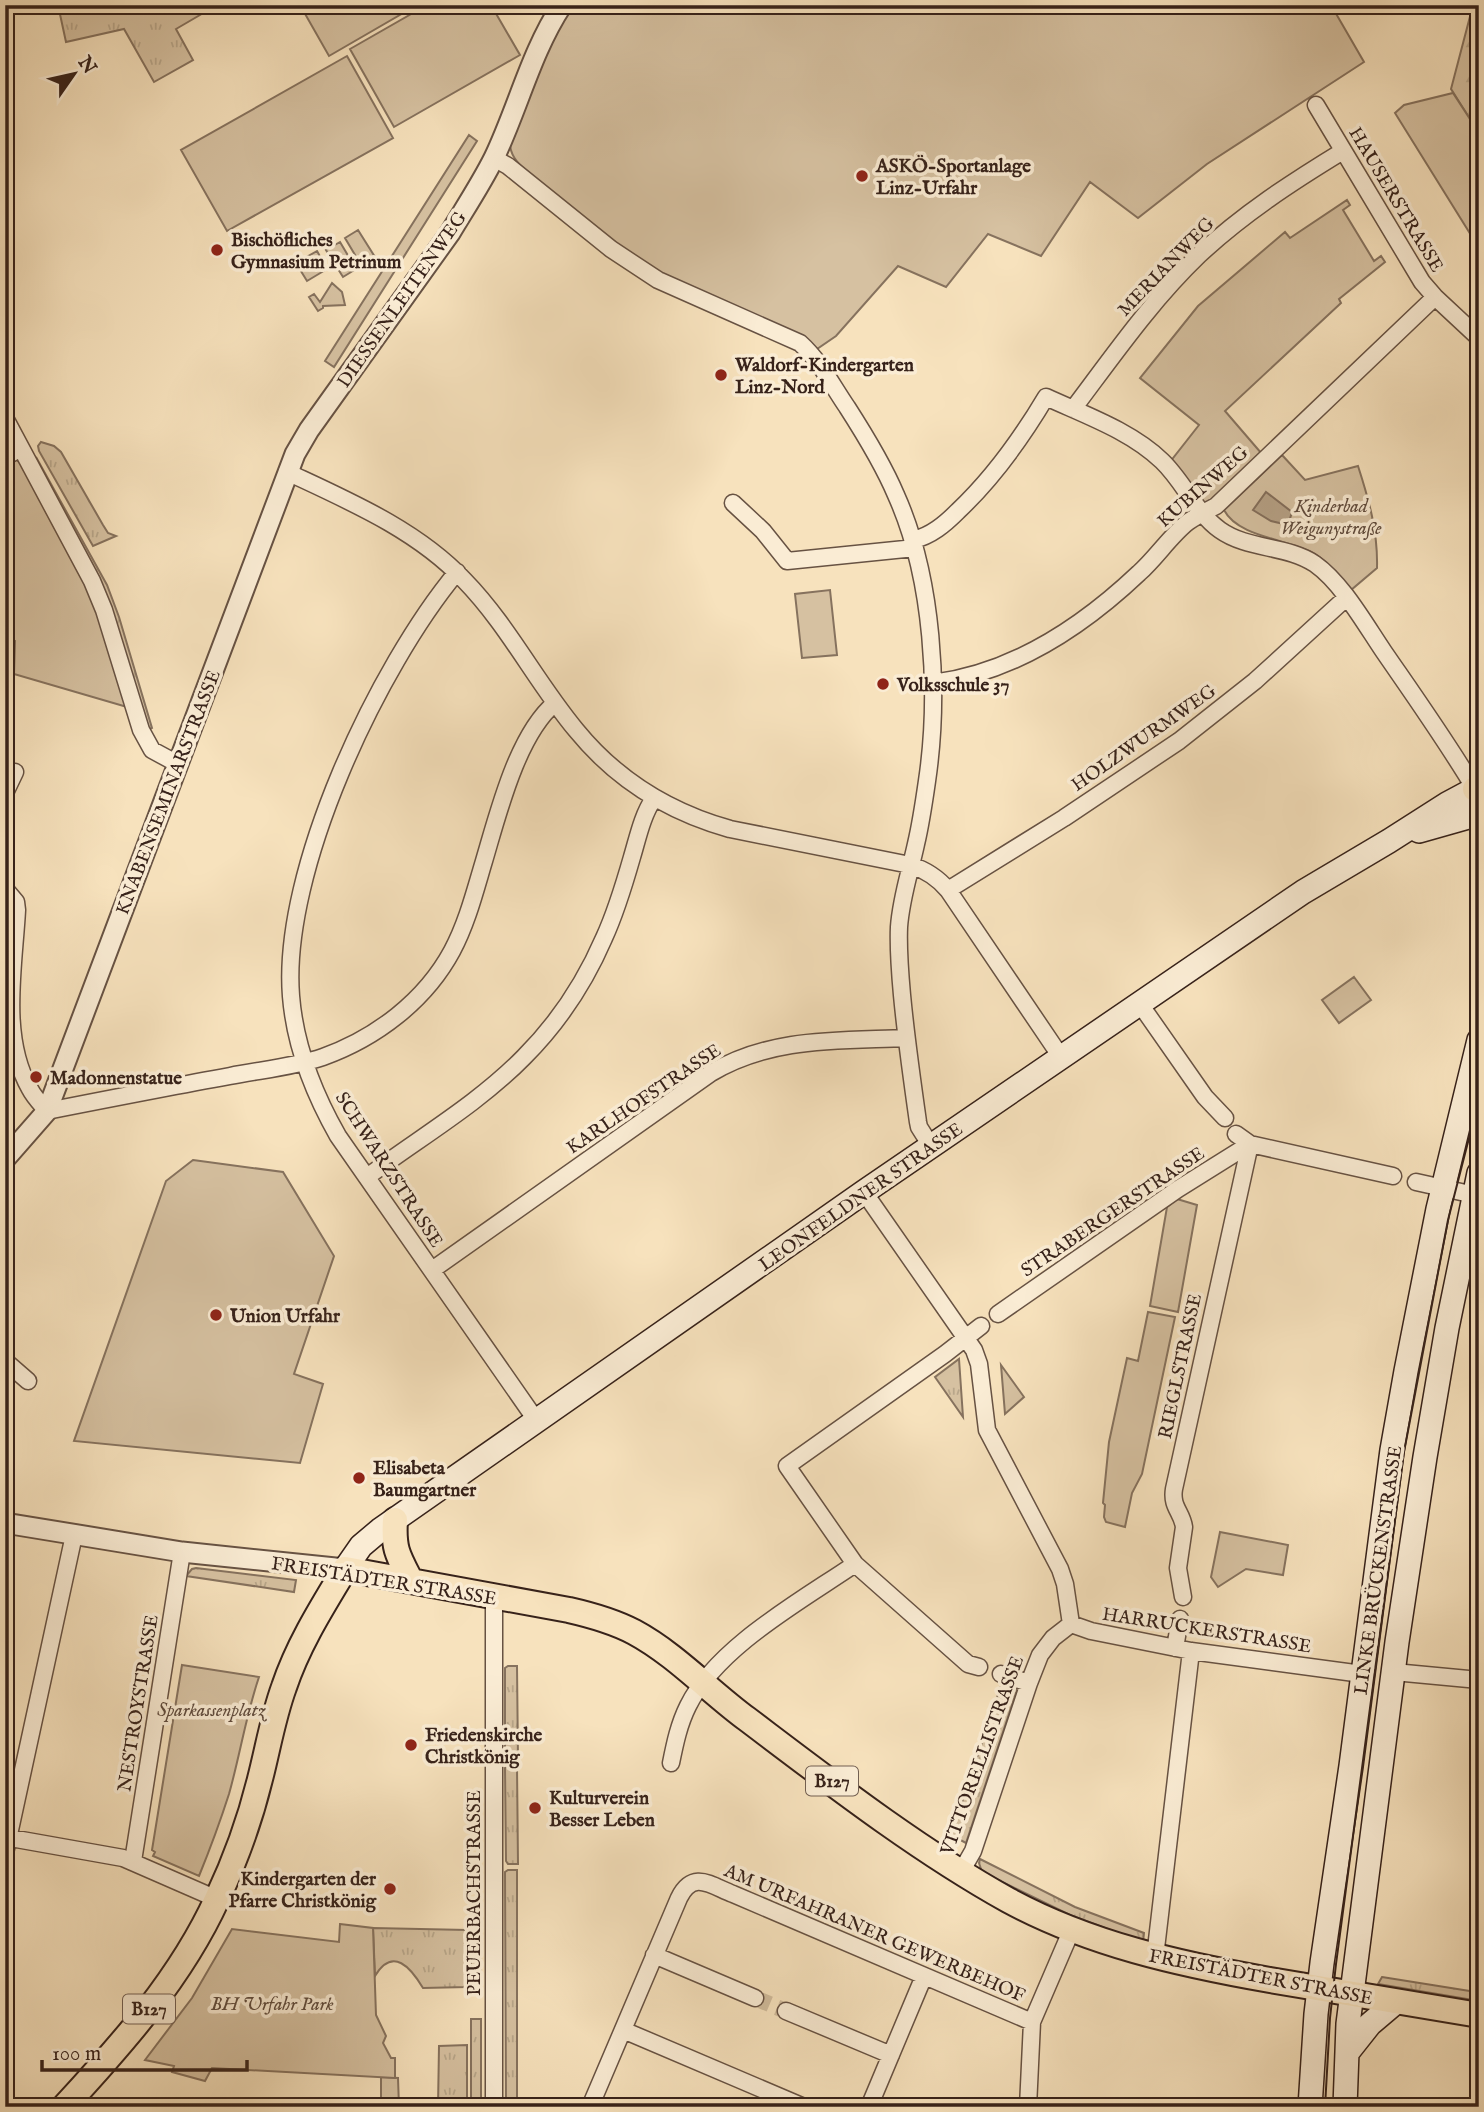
<svg xmlns="http://www.w3.org/2000/svg" width="1484" height="2112" font-family="'IM FELL English',serif">
	<style>
		.grass { fill: url(#grass-tufts); stroke: #86725e; stroke-width: 2 }
		.forest { fill: url(#forest-firs); stroke: #86725e; stroke-width: 2 }
		.green { fill: #d6c1a1; stroke: #86725e; stroke-width: 2 }
		.water { fill: #b6a186; stroke: #836e5b; stroke-width: 2 }
		.lines { fill: none; stroke-linecap: round; stroke-linejoin: round }
		.minor-tunnel { stroke: #d1bc9c; stroke-width: 16; stroke-dasharray: 16 8; stroke-linecap: butt }
		.minor-casing { stroke: #675243; stroke-width: 19 }
		.tertiary-casing { stroke: #675243; stroke-width: 23 }
		.secondary-casing { stroke: #37221a; stroke-width: 26 }
		.primary-casing { stroke: #37221a; stroke-width: 28 }
		.minor { stroke: #faecd4; stroke-width: 16 }
		.tertiary { stroke: #faecd4; stroke-width: 19 }
		.secondary { stroke: #faecd4; stroke-width: 23 }
		.primary { stroke: #f7e2bd; stroke-width: 24 }
		.tram { stroke: #37221a; stroke-width: 2 }
		.poi-dot { fill: #8f2418; stroke: #faecd4; stroke-width: 2.5 }
		.labels { text-anchor: middle; stroke-width: 7; stroke-linejoin: round; paint-order: stroke }
		.shield { fill: #faecd4; stroke: #725f52; stroke-width: 2 }
		.shield-label { font-size: 18px; font-weight: bold; fill: #37221a }
		.poi-label { font-size: 19px; font-weight: bold; fill: #37221a; stroke: #faecd4; text-anchor: start }
		.street-label { font-size: 19px; fill: #37221a; stroke: #faecd4 }
		.park-label { font-size: 19px; font-style: italic; fill: #5f4a3c; stroke: #faecd4 }
	</style>
	<defs>
		<pattern id="grass-tufts" width="24" height="20" patternUnits="userSpaceOnUse" patternTransform="scale(1.75)"><rect width="24" height="20" fill="#d6c1a1"/><path d="M3 7l-1-3M5 7V3M7 7l1-3M15 17l-1-3M17 17v-4M19 17l1-3" fill="none" stroke="#b8a68a"/></pattern>
		<pattern id="forest-firs" width="22" height="20" patternUnits="userSpaceOnUse" patternTransform="scale(1.75)"><rect width="22" height="20" fill="#d6c1a1"/><path d="M5 1l3.5 6h-7zM16 11l3.5 6h-7z" fill="#b8a68a"/></pattern>
	</defs>
	<rect width="100%" height="100%" fill="#f7e2bd"/>
	<filter id="stains"><feTurbulence type="fractalNoise" baseFrequency=".00286" numOctaves="4"/><feColorMatrix values="0 0 0 0 .2 0 0 0 0 .09 0 0 0 0 .02 0 0 0 .5 -.17"/></filter>
	<radialGradient id="worn" r=".72"><stop offset=".6" stop-color="#630" stop-opacity="0"/><stop offset="1" stop-color="#630" stop-opacity=".3"/></radialGradient>
	<path class="grass" d="M 58,5 L 217,5 L 176,29 L 193,60 L 154,82 L 124,29 L 66,42 Z
		M 41,442 L 54,446 L 61,452 L 103,525 L 108,533 L 116,536 L 93,546 L 39,451 L 38,446 Z
		M 36,457 L 107,585 L 119,617 L 152,728 L 148,730 L 38,466 Z
		M 959,1359 L 963,1417 L 935,1377 Z
		M 1001,1365 L 1024,1397 L 1005,1414 Z
		M 196,1568 L 296,1580 L 294,1592 L 186,1576 L 192,1569 Z
		M 508,1666 L 517,1666 L 518,1760 L 508,1761 L 505,1758 L 505,1668 Z
		M 1002,1683 L 1017,1690 L 966,1843 L 951,1835 Z
		M 508,1766 L 517,1767 L 518,1864 L 508,1864 L 506,1861 L 505,1768 Z
		M 980,1859 L 1075,1907 L 1144,1933 L 1143,1942 L 1070,1915 L 982,1872 L 979,1863 Z
		M 508,1870 L 517,1870 L 517,2107 L 506,2107 L 505,1872 Z
		M 373,1928 L 467,1930 L 467,1987 L 423,1988 C 411,1968 393,1946 375,1976 Z
		M 471,1933 L 480,1933 L 481,1988 L 471,1988 Z
		M 1382,1977 L 1476,1992 L 1479,1993 L 1479,2001 L 1378,1984 Z
		M 471,2019 L 481,2019 L 481,2107 L 471,2107 Z
		M 467,2045 L 467,2107 L 438,2107 L 439,2046 Z
		M 381,2077 L 398,2078 L 399,2107 L 381,2107 Z"/>
	<path class="forest" d="M 1473,5 L 1479,5 L 1479,133 L 1451,89 Z"/>
	<path class="green" d="M 300,5 L 417,5 L 329,56 Z
		M 427,5 L 491,5 L 520,55 L 394,127 L 350,49 Z
		M 574,5 L 1331,5 L 1364,62 L 1207,164 L 1138,218 L 1090,182 L 1041,256 L 988,234 L 946,287 L 898,266 L 836,336 L 817,349 L 806,340 L 669,279 L 626,253 L 525,170 C 517,162 510,155 510,143 L 528,94 L 558,28 Z
		M 347,56 L 393,138 L 227,231 L 181,150 Z
		M 1453,93 L 1479,133 L 1479,248 L 1395,113 L 1404,105 Z
		M 469,135 L 477,141 L 334,367 L 325,361 Z
		M 1347,200 L 1350,205 L 1343,210 L 1374,261 L 1381,256 L 1385,262 L 1339,299 L 1341,303 L 1225,411 L 1262,454 L 1215,500 L 1204,504 L 1170,462 L 1199,425 L 1140,378 L 1198,306 L 1285,232 L 1290,238 Z
		M 358,230 L 375,257 L 361,265 L 345,238 Z
		M 340,242 L 356,269 L 343,277 L 326,250 Z
		M 317,251 L 327,269 L 307,281 L 296,263 Z
		M 332,283 L 342,292 L 345,305 L 323,306 L 323,308 L 318,311 L 309,297 L 314,294 L 320,302 Z
		M 1282,455 L 1305,480 L 1358,466 C 1369,500 1378,532 1377,568 L 1351,590 C 1339,576 1328,561 1311,552 C 1287,539 1238,537 1224,510 Z
		M 12,460 L 17,460 L 21,464 L 96,604 L 127,707 L 14,674 L 15,641 L 5,642 L 5,463 Z
		M 830,590 L 837,655 L 802,658 L 795,594 Z
		M 1354,977 L 1371,1000 L 1339,1023 L 1322,1000 Z
		M 193,1160 L 283,1172 L 334,1256 L 294,1374 L 323,1384 L 300,1463 L 74,1441 L 166,1181 Z
		M 1177,1199 L 1197,1205 L 1178,1312 L 1150,1306 L 1167,1207 Z
		M 1148,1312 L 1175,1317 L 1142,1474 L 1132,1493 L 1125,1527 L 1106,1522 L 1104,1517 L 1105,1505 L 1103,1503 L 1109,1442 L 1127,1358 L 1138,1361 Z
		M 1220,1532 L 1288,1545 L 1283,1575 L 1246,1569 L 1218,1587 L 1211,1577 Z
		M 182,1665 L 259,1677 C 246,1715 240,1755 229,1794 C 220,1822 210,1849 199,1876 L 153,1856 L 155,1852 L 152,1850 Z
		M 340,1924 L 373,1928 L 376,2015 L 386,2036 L 383,2043 L 391,2058 L 395,2058 L 395,2078 L 212,2068 L 205,2081 L 172,2072 L 174,2066 L 145,2060 L 192,1998 L 232,1929 L 339,1942 Z"/>
	<path class="water" d="M 1266,492 L 1292,512 L 1288,525 L 1271,521 L 1253,510 Z"/>
	<g class="lines">
		<path class="minor-tunnel" d="M 755,1998 L 786,2011"/>
		<g class="minor-casing">
			<path id="minor" d="M 1316,105 L 1422,282 L 1435,297 L 1479,338
				M 494,158 L 508,166 L 611,249 L 658,280 L 800,343 C 820,361 832,385 847,407 C 865,435 883,464 896,495 C 933,577 940,693 927,781 C 924,802 921,823 916,844 C 910,872 901,898 899,927 C 898,950 900,973 902,995 C 906,1038 912,1080 918,1122 L 919,1127 L 931,1146
				M 1073,409 C 1113,356 1151,301 1199,255 C 1243,214 1292,182 1343,151
				M 5,418 L 92,581 L 104,610 L 141,730 L 152,750 L 178,764
				M 5,457 L 21,448
				M 287,472 C 349,501 417,530 464,580 C 508,625 536,682 576,730 C 616,779 669,812 730,829 L 910,865 C 926,870 937,877 948,890 L 1061,1057
				M 733,503 L 763,531 L 787,561 L 915,548
				M 913,540 C 931,536 945,524 958,511 C 994,477 1021,439 1046,397 C 1085,415 1131,431 1162,461 C 1184,482 1196,513 1220,530 C 1248,550 1287,545 1315,564 C 1342,583 1365,624 1384,652 C 1415,697 1447,742 1475,789
				M 457,572 C 378,667 281,871 291,996 C 295,1047 313,1092 338,1136 L 536,1420
				M 933,683 C 1012,673 1082,627 1139,573 C 1156,558 1171,535 1188,522 C 1196,516 1207,511 1216,506 L 1435,297
				M 5,793 L 15,772
				M 5,889 L 16,902 L 17,910 C 14,967 0,1037 30,1089 C 34,1097 41,1104 47,1111 C 108,1099 169,1087 230,1076 C 260,1070 294,1067 323,1057 C 376,1038 425,1001 452,951 C 467,923 475,891 484,861 C 498,814 517,735 555,703
				M 948,890 L 1064,818 L 1179,741 L 1255,681 L 1346,598
				M 1140,1004 L 1205,1097 L 1225,1118
				M 1236,1134 L 1250,1144 L 1393,1176
				M 367,1177 C 419,1138 478,1104 524,1057 C 558,1023 585,982 604,938 C 616,912 624,885 632,857 C 638,837 642,816 654,798
				M 1416,1182 L 1479,1196
				M 864,1192 L 974,1350 L 979,1364 L 987,1430 L 1060,1569 L 1065,1584 L 1071,1624 L 1091,1631 L 1191,1651 L 1362,1674
				M 432,1270 L 711,1073 C 771,1037 838,1041 906,1038
				M 998,1314 L 1178,1189 L 1250,1144
				M 5,1361 L 28,1381
				M 855,1564 L 968,1664 L 979,1667
				M 1183,1597 L 1178,1568 L 1184,1527 C 1182,1512 1171,1507 1174,1489 L 1250,1144
				M 1175,1648 L 1180,1619
				M 1394,1672 L 1479,1680
				M 1001,1674 L 1029,1683
				M 671,1763 C 675,1743 679,1724 688,1706 C 717,1647 801,1601 855,1564 L 787,1466 L 945,1354 L 981,1326
				M 5,1837 L 123,1858 L 217,1899
				M 5,1853 L 74,1535
				M 133,1861 L 182,1552
				M 961,1872 L 973,1851 L 1029,1683 L 1040,1655 L 1053,1638 L 1071,1624
				M 654,1955 L 755,1998
				M 1155,1957 L 1191,1651
				M 786,2011 L 891,2055
				M 623,2030 L 804,2107
				M 494,2107 L 494,1596
				M 590,2107 L 679,1898 C 693,1870 710,1885 733,1894 L 1032,2022
				M 869,2107 L 924,1976
				M 1028,2107 L 1032,2022 L 1072,1929"/>
		</g>
		<g class="tertiary-casing">
			<path id="tertiary" d="M 5,1159 L 47,1111 L 295,454 L 309,430 L 450,233 C 465,208 481,184 494,158 C 518,108 531,52 562,5
				M 5,1523 L 182,1552 L 345,1569"/>
		</g>
		<g class="secondary-casing">
			<path id="secondary" d="M 1419,831 L 1479,814
				M 345,1569 L 361,1546 L 380,1530 L 864,1192 L 1303,892 L 1389,841 L 1447,804 L 1475,789
				M 1347,2053 L 1370,2024 L 1396,2002
				M 1310,2107 L 1316,2014 L 1322,1963 L 1351,1766 L 1392,1450 L 1406,1371 L 1438,1209 L 1479,1040
				M 1345,2107 L 1348,2024 L 1397,1642 L 1425,1457 L 1447,1328 L 1479,1173"/>
		</g>
		<g class="primary-casing">
			<path id="primary" d="M 1475,789 L 1479,788
				M 395,1520 C 393,1549 398,1556 411,1581
				M 64,2107 C 122,2044 181,1978 217,1899 C 235,1861 250,1820 260,1779 C 268,1748 273,1717 284,1687 C 298,1645 322,1607 345,1569 L 569,1610 C 591,1615 613,1621 634,1632 C 675,1654 709,1691 747,1719 C 829,1781 918,1850 1008,1900 C 1089,1944 1179,1964 1270,1980 C 1339,1992 1409,2003 1479,2015"/>
		</g>
		<use href="#minor" class="minor"/>
		<use href="#tertiary" class="tertiary"/>
		<use href="#secondary" class="secondary"/>
		<use href="#primary" class="primary"/>
		<path class="tram" d="M 1325,2107 L 1330,2018 L 1336,1964 L 1404,1452 L 1448,1220 L 1479,1099"/>
	</g>
	<g class="poi-dot">
		<circle cx="862" cy="176" r="7"/>
		<circle cx="217" cy="250" r="7"/>
		<circle cx="721" cy="375" r="7"/>
		<circle cx="883" cy="684" r="7"/>
		<circle cx="36" cy="1077" r="7"/>
		<circle cx="216" cy="1315" r="7"/>
		<circle cx="359" cy="1478" r="7"/>
		<circle cx="411" cy="1745" r="7"/>
		<circle cx="535" cy="1808" r="7"/>
		<circle cx="390" cy="1889" r="7"/>
	</g>
	<g class="labels">
		<g class="shield">
			<rect x="806" y="1766.5" width="52" height="29" rx="5"/>
			<rect x="123" y="1994.5" width="52" height="29" rx="5"/>
		</g>
		<g class="shield-label">
			<text x="832" y="1787">B127</text>
			<text x="149" y="2015">B127</text>
		</g>
		<g class="poi-label">
			<text x="876" y="172">ASKÖ-Sportanlage<tspan x="876" dy="22">Linz-Urfahr</tspan></text>
			<text x="231" y="246">Bischöfliches<tspan x="231" dy="22">Gymnasium Petrinum</tspan></text>
			<text x="735" y="371">Waldorf-Kindergarten<tspan x="735" dy="22">Linz-Nord</tspan></text>
			<text x="897" y="691">Volksschule 37</text>
			<text x="50" y="1084">Madonnenstatue</text>
			<text x="230" y="1322">Union Urfahr</text>
			<text x="373" y="1474">Elisabeta<tspan x="373" dy="22">Baumgartner</tspan></text>
			<text x="425" y="1741">Friedenskirche<tspan x="425" dy="22">Christkönig</tspan></text>
			<text x="549" y="1804">Kulturverein<tspan x="549" dy="22">Besser Leben</tspan></text>
			<text x="376" y="1885" text-anchor="end">Kindergarten der<tspan x="376" dy="22">Pfarre Christkönig</tspan></text>
		</g>
		<g class="street-label">
			<text transform="translate(1397 199) rotate(59)" y="7">HAUSERSTRASSE</text>
			<text transform="translate(1165 266) rotate(-46)" y="7">MERIANWEG</text>
			<text transform="translate(401 299) rotate(-55)" y="7">DIESSENLEITENWEG</text>
			<text transform="translate(1202 486) rotate(-41)" y="7">KUBINWEG</text>
			<text transform="translate(1143 737) rotate(-35)" y="7">HOLZWURMWEG</text>
			<text transform="translate(167 792) rotate(-69)" y="7">KNABENSEMINARSTRASSE</text>
			<text transform="translate(643 1098) rotate(-34)" y="7">KARLHOFSTRASSE</text>
			<text transform="translate(390 1169) rotate(57)" y="7">SCHWARZSTRASSE</text>
			<text transform="translate(860 1196) rotate(-35)" y="7">LEONFELDNER STRASSE</text>
			<text transform="translate(1112 1211) rotate(-34)" y="7">STRABERGERSTRASSE</text>
			<text transform="translate(1179 1366) rotate(-78)" y="7">RIEGLSTRASSE</text>
			<text transform="translate(1377 1570) rotate(-82)" y="7">LINKE BRÜCKENSTRASSE</text>
			<text transform="translate(384 1580) rotate(9)" y="7">FREISTÄDTER STRASSE</text>
			<text transform="translate(1207 1629) rotate(9)" y="7">HARRUCKERSTRASSE</text>
			<text transform="translate(137 1703) rotate(-81)" y="7">NESTROYSTRASSE</text>
			<text transform="translate(981 1755) rotate(-70)" y="7">VITTORELLISTRASSE</text>
			<text transform="translate(473 1893) rotate(-90)" y="7">PEUERBACHSTRASSE</text>
			<text transform="translate(875 1932) rotate(23)" y="7">AM URFAHRANER GEWERBEHOF</text>
			<text transform="translate(1261 1976) rotate(11)" y="7">FREISTÄDTER STRASSE</text>
		</g>
		<g class="park-label">
			<text x="1331" y="512">Kinderbad<tspan x="1331" dy="22">Weigunystraße</tspan></text>
			<text x="211" y="1716">Sparkassenplatz</text>
			<text x="272" y="2010">BH Urfahr Park</text>
		</g>
	</g>
	<rect width="1484" height="2112" fill="none" stroke="#f7e2bd" stroke-width="28"/>
	<rect x="7" y="7" width="1470" height="2098" fill="none" stroke="#37221a" stroke-width="3.5"/>
	<rect x="14" y="14" width="1456" height="2084" fill="none" stroke="#37221a" stroke-width="2"/>
	<g transform="translate(74 74) rotate(56)" stroke="#faecd4" stroke-width="5" paint-order="stroke">
	<path d="M0-5L12 26L0 18L-12 26Z" fill="#37221a"/>
	<text y="-10" font-size="19" font-weight="bold" text-anchor="middle" fill="#37221a">N</text>
	</g>
	<path d="M42 2060v10h205v-10" fill="none" stroke="#37221a" stroke-width="3.5"/>
	<text x="52" y="2060" font-size="21" fill="#37221a" stroke="#faecd4" stroke-width="5" paint-order="stroke">100 m</text>
	<rect width="100%" height="100%" filter="url(#stains)"/>
	<rect width="100%" height="100%" fill="url(#worn)"/>
</svg>
